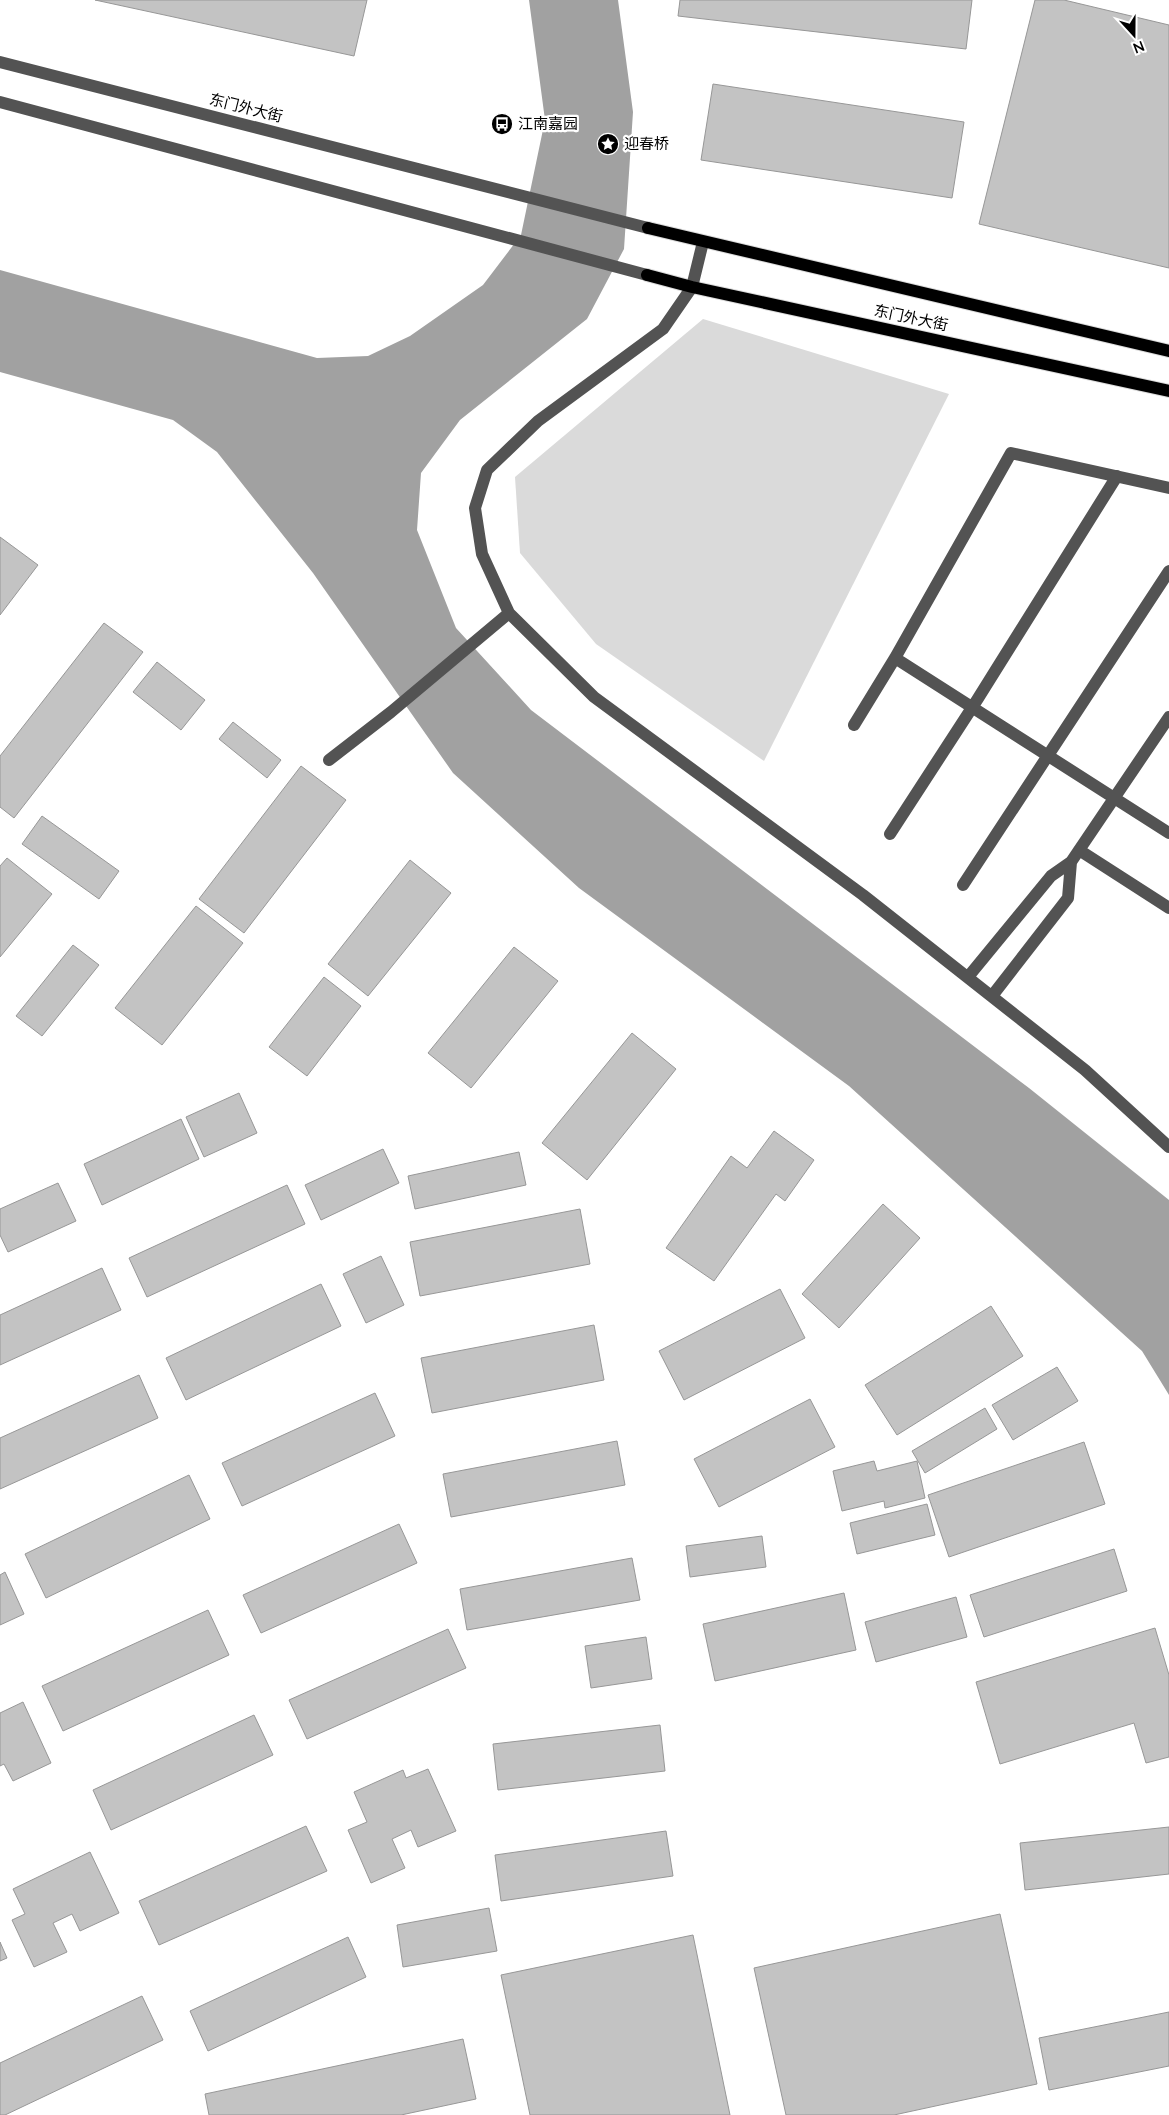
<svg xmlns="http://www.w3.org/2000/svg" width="1169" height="2115" font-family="Lato,'Noto Sans SC',sans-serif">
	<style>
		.green { fill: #dadada }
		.water { fill: #a1a1a1 }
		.building { fill: #c3c3c3; stroke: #979797 }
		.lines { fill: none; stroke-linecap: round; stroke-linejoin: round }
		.major-casing { stroke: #dbdbdb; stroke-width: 14 }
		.minor { stroke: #535353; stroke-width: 12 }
		.major { stroke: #000; stroke-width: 12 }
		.labels { text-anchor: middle; stroke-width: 4.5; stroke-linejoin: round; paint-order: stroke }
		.street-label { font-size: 15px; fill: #000; stroke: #fff }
		.poi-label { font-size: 15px; fill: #000; stroke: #fff; text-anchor: start }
	</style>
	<rect width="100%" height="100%" fill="#fff"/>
	<path class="green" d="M 703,319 L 949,394 L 764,761 L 596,644 L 520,553 L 515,477 Z"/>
	<path class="water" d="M 529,0 L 618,0 L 633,112 L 624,249 L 587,319 L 460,420 L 421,473 L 417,530 L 456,628 L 531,710 L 1029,1088 L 1169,1200 L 1169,1395 L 1142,1351 L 849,1086 L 579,888 L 453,773 L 313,573 L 217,452 L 173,420 L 0,372 L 0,270 L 317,358 L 368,356 L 410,336 L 483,285 L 521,235 L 545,120 Z"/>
	<path class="building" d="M 95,0 L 367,0 L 354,56 Z
		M 680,0 L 972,0 L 966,49 L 678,16 Z
		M 1035,0 L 1064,0 L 1169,25 L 1169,268 L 979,224 Z
		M 713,84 L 964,122 L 952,198 L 701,160 Z
		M 0,537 L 38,565 L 0,615 Z
		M 104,623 L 143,652 L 14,818 L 0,807 L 0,756 Z
		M 157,662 L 205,700 L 181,730 L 133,692 Z
		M 233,722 L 281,760 L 267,778 L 219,739 Z
		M 301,766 L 346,800 L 244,933 L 199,899 Z
		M 42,816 L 119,871 L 99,899 L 22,844 Z
		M 7,858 L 52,894 L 0,957 L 0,866 Z
		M 410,860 L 451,893 L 368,996 L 328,964 Z
		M 196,906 L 243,943 L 162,1045 L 115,1008 Z
		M 73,945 L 99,965 L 42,1036 L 16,1016 Z
		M 514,947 L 558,981 L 471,1088 L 428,1053 Z
		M 324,977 L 361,1006 L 307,1076 L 269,1047 Z
		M 632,1033 L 676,1069 L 587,1180 L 542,1143 Z
		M 239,1093 L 257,1133 L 204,1157 L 186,1117 Z
		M 181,1119 L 199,1159 L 102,1205 L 84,1164 Z
		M 774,1131 L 814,1160 L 785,1201 L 776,1194 L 714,1281 L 666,1248 L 731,1156 L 747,1168 Z
		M 383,1149 L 399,1183 L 321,1220 L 305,1185 Z
		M 519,1152 L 526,1185 L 415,1209 L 408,1176 Z
		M 58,1183 L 76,1221 L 8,1252 L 0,1235 L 0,1209 Z
		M 287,1185 L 305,1224 L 147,1297 L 129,1258 Z
		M 883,1204 L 920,1238 L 839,1328 L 802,1294 Z
		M 580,1209 L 590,1264 L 420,1296 L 410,1242 Z
		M 381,1256 L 404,1305 L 366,1323 L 343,1274 Z
		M 102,1268 L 121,1310 L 0,1365 L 0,1315 Z
		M 321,1284 L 341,1326 L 186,1400 L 166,1358 Z
		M 780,1289 L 805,1338 L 684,1400 L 659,1351 Z
		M 991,1306 L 1023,1356 L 897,1435 L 865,1385 Z
		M 594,1325 L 604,1380 L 432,1413 L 421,1358 Z
		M 1057,1367 L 1078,1401 L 1013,1440 L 992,1405 Z
		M 139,1375 L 158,1418 L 0,1489 L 0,1438 Z
		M 375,1393 L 395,1436 L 242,1506 L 222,1463 Z
		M 810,1399 L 835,1447 L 719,1507 L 694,1459 Z
		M 985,1408 L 997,1429 L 925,1473 L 912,1451 Z
		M 617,1441 L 625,1485 L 451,1517 L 443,1474 Z
		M 1084,1442 L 1105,1504 L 949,1557 L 928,1495 Z
		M 874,1461 L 877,1471 L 917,1461 L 925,1498 L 885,1508 L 884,1501 L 842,1511 L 833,1471 Z
		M 189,1475 L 210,1519 L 46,1598 L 25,1554 Z
		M 927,1504 L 935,1535 L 857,1554 L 850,1523 Z
		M 399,1524 L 417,1563 L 261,1633 L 243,1595 Z
		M 762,1536 L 766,1567 L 690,1577 L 686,1546 Z
		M 1114,1549 L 1127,1591 L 984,1637 L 970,1595 Z
		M 632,1558 L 640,1600 L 467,1630 L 460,1589 Z
		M 5,1572 L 24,1614 L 0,1625 L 0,1575 Z
		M 844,1593 L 856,1650 L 715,1681 L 703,1624 Z
		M 956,1597 L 967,1637 L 876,1662 L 865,1622 Z
		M 208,1610 L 229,1655 L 63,1731 L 42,1686 Z
		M 1155,1628 L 1169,1675 L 1169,1757 L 1146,1763 L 1134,1723 L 1000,1764 L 976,1682 Z
		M 448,1629 L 466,1668 L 307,1739 L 289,1700 Z
		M 646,1637 L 652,1679 L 591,1688 L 585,1646 Z
		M 23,1702 L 51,1763 L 13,1781 L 4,1764 L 0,1766 L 0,1713 Z
		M 254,1715 L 273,1755 L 111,1830 L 93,1790 Z
		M 660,1725 L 665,1771 L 498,1790 L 493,1744 Z
		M 428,1769 L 456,1831 L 418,1847 L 411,1830 L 392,1839 L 405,1868 L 371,1883 L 348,1830 L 367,1822 L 354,1792 L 403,1770 L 406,1778 Z
		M 306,1826 L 327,1871 L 159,1945 L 139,1901 Z
		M 1169,1827 L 1169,1874 L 1025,1890 L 1020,1843 Z
		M 666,1831 L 673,1876 L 501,1901 L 495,1855 Z
		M 90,1852 L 119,1913 L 80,1931 L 72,1914 L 53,1923 L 67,1952 L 34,1967 L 12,1920 L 25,1914 L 13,1889 Z
		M 489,1908 L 497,1951 L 403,1967 L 397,1925 Z
		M 1000,1914 L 1037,2084 L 894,2115 L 786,2115 L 754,1968 Z
		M 693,1935 L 730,2115 L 530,2115 L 501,1975 Z
		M 348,1937 L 366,1977 L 208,2051 L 190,2011 Z
		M 0,1942 L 7,1958 L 0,1961 Z
		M 142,1996 L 163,2040 L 5,2115 L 0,2115 L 0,2063 Z
		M 1169,2012 L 1169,2066 L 1049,2090 L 1039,2038 Z
		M 463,2039 L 476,2099 L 401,2115 L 209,2115 L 205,2094 Z"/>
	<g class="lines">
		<g class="major-casing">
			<path id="major" d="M 648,228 L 1169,351
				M 647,275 L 692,287 L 1169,391"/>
		</g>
		<path class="minor" d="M 0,62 L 648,228
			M 0,102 L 647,275
			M 509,613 L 594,697 L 863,895 L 1085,1070 L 1169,1147
			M 895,658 L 1169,833
			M 854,725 L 895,658 L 1011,453 L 1169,488
			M 329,760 L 391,712 L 509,613 L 482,554 L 475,508 L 487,470 L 538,421 L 663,329 L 692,287 L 703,242
			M 890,834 L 977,700 L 1117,476
			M 1079,850 L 1169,908
			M 963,885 L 1169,571
			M 968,977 L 1051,876 L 1071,862 L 1169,717
			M 992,996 L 1068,898 L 1071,862"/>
		<use href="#major" class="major"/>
	</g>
	<defs>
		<g id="bus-disc" transform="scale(1.125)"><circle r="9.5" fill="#000" stroke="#fff"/><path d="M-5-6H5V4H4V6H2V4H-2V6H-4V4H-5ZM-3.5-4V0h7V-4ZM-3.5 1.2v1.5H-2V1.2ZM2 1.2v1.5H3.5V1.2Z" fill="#fff"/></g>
		<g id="sight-disc" transform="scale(1.125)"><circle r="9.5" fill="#000" stroke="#fff"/><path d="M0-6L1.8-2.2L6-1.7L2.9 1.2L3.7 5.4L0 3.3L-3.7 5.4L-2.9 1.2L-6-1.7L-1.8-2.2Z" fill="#fff"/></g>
	</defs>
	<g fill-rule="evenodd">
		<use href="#bus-disc" x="502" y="124"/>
		<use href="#sight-disc" x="608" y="144"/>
	</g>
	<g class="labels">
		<g class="street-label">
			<text transform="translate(246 108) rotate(14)" y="5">东门外大街</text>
			<text transform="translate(911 318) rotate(12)" y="5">东门外大街</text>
		</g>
		<g class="poi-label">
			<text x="518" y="129">江南嘉园</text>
			<text x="624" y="149">迎春桥</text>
		</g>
	</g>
	<g transform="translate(1134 35) rotate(159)" stroke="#ffffff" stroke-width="4" paint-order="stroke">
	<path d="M0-4L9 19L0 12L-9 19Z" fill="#000000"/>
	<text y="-8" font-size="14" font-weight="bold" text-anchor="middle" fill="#000000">N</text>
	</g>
</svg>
